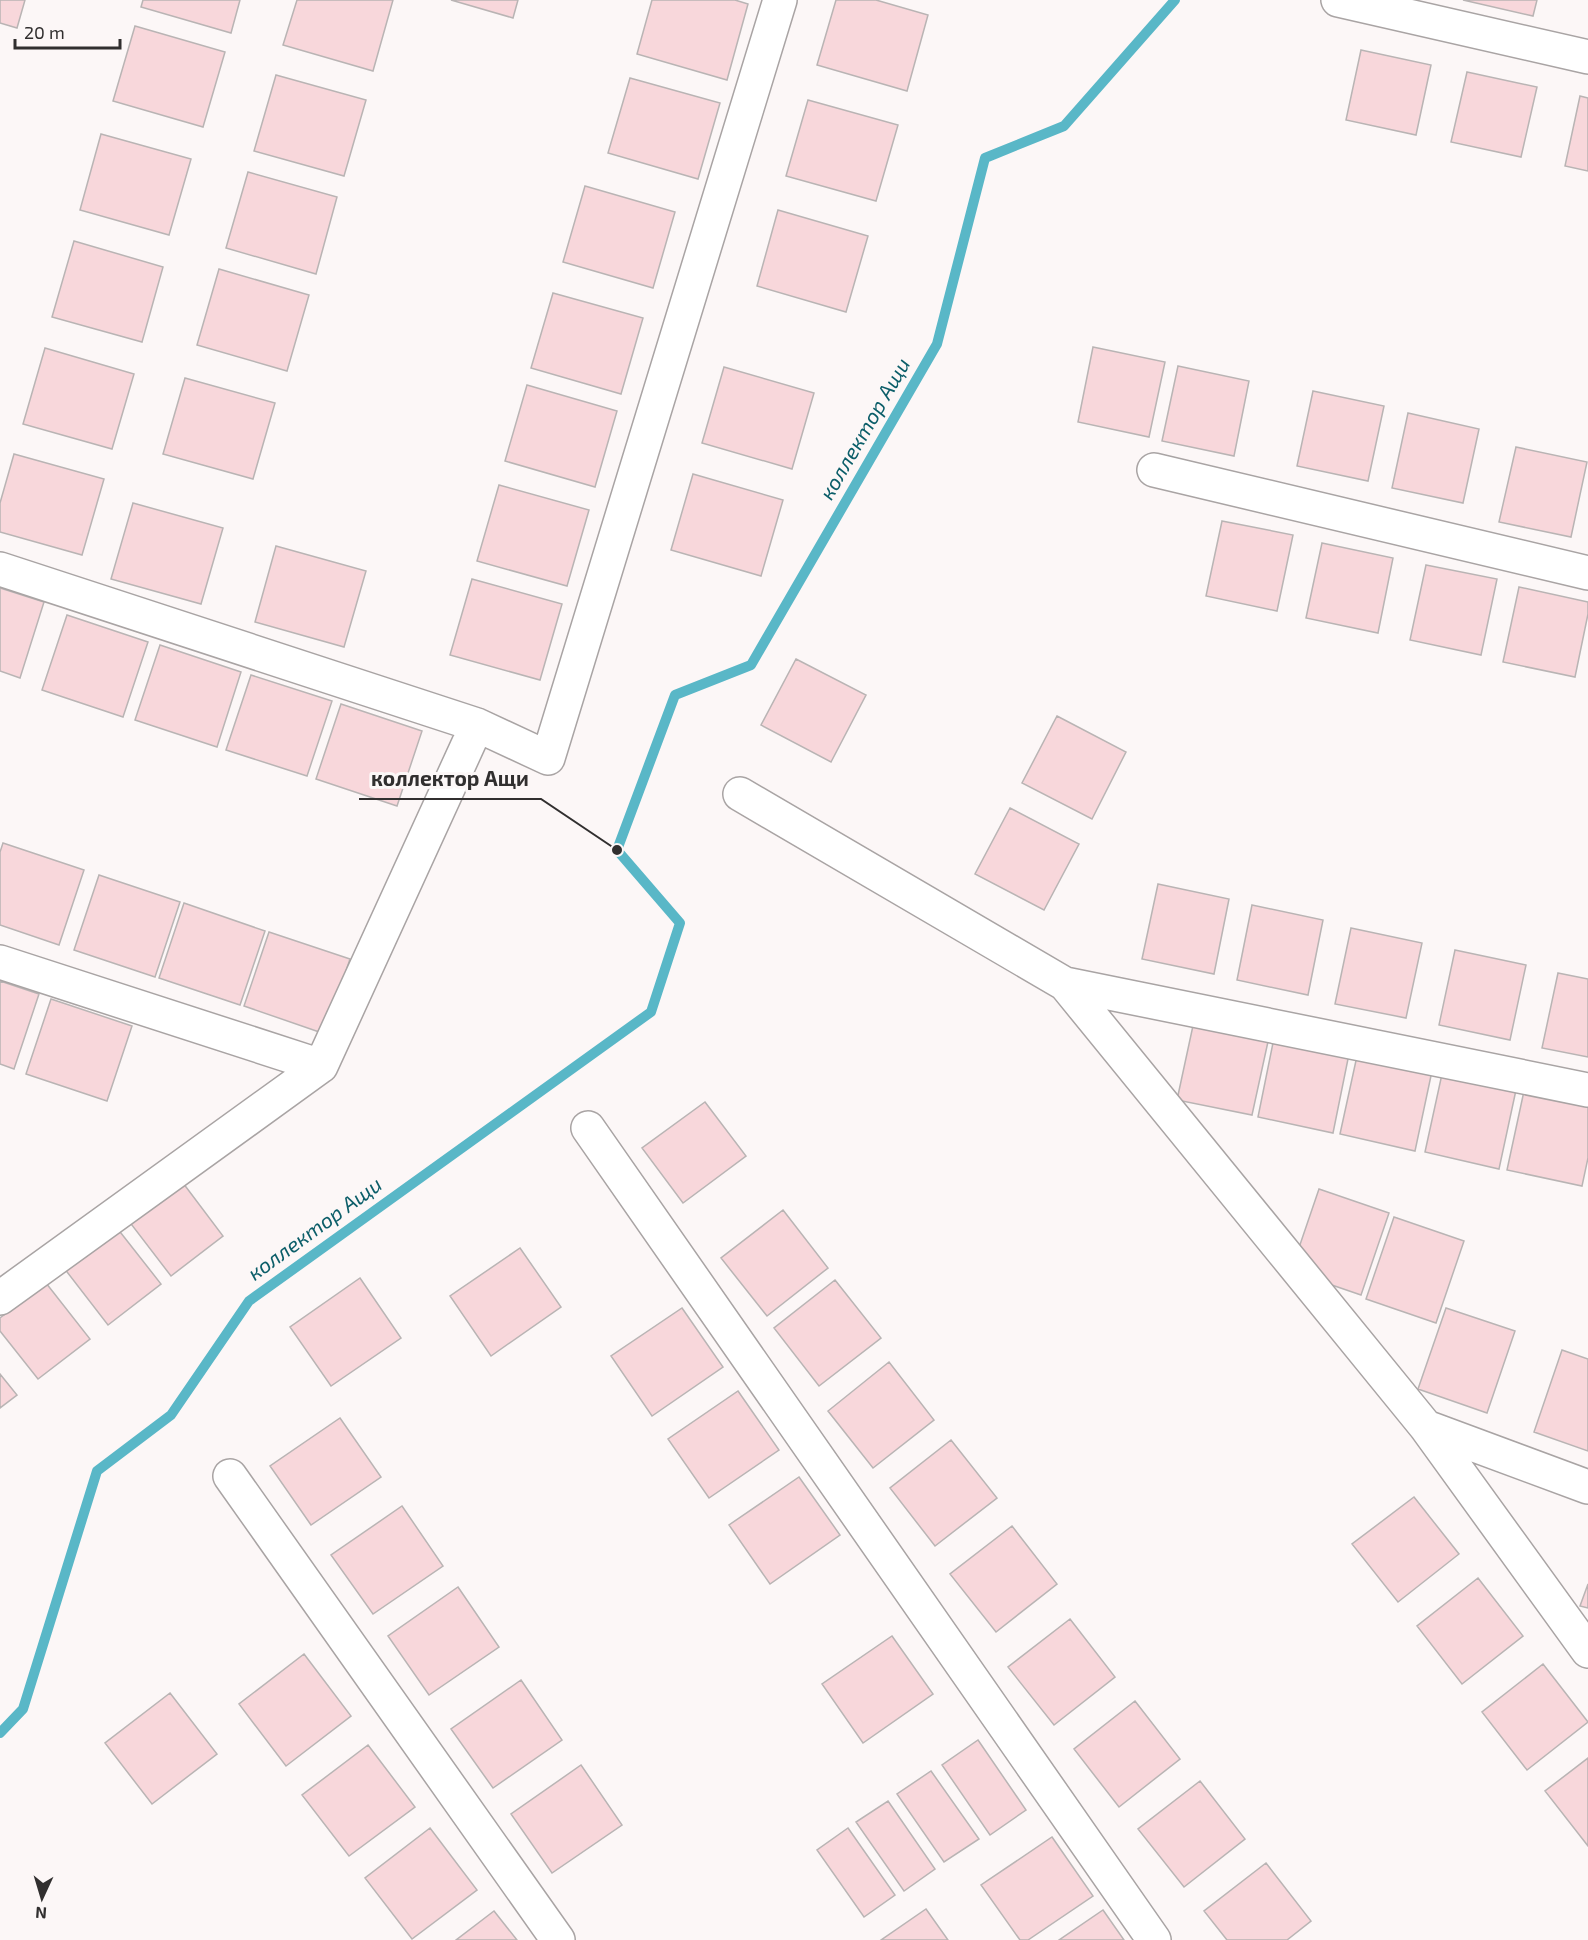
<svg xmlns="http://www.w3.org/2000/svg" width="1588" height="1940" font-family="'Exo 2',sans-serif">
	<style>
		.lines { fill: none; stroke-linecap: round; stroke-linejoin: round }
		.stream { stroke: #59b7c7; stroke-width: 10 }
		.building { fill: #f8d7db; stroke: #b9b4b4; stroke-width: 1.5 }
		.street-casing { stroke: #a9a4a4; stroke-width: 36 }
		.street { stroke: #fff; stroke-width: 33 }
		.labels { text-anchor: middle; stroke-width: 6; stroke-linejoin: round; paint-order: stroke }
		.water-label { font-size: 21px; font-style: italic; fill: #0c5e69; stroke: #fcf7f7 }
		.leader { fill: none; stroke: #312f2f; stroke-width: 2 }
		.callout-dot { fill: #312f2f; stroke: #fcf7f7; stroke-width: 2 }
		.callout-label { font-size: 21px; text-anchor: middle; font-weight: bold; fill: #312f2f; stroke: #fcf7f7; stroke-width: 6; stroke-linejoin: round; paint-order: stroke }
	</style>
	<rect width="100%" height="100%" fill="#fcf7f7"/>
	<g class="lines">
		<path class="stream" d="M 0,1733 L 23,1709 L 97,1471 L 171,1415 L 249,1301 L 651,1012 L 680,923 L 617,850 L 675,695 L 751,665 L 937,344 L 985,158 L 1064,126 L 1175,0"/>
	</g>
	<path class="building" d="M 0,0 L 25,0 L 17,28 L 0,23 Z
		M 143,0 L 240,0 L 231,33 L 141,7 Z
		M 297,0 L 393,0 L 373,71 L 283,45 Z
		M 451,0 L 518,0 L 513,18 Z
		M 652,0 L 735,0 L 748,4 L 727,80 L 637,54 Z
		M 836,0 L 876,0 L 928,15 L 907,91 L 817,65 Z
		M 1463,0 L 1537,0 L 1533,16 Z
		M 135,26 L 225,52 L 203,127 L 113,101 Z
		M 1361,50 L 1431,65 L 1416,135 L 1346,120 Z
		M 1467,72 L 1537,87 L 1521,157 L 1451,142 Z
		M 276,75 L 366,100 L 344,176 L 254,151 Z
		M 630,78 L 720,103 L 698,179 L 608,153 Z
		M 1580,96 L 1588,98 L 1588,171 L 1565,166 Z
		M 808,100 L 898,125 L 876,201 L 786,176 Z
		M 101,134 L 191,159 L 169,235 L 80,210 Z
		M 248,172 L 337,197 L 316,274 L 226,248 Z
		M 585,186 L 675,212 L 653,288 L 563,262 Z
		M 778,210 L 868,236 L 846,312 L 757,286 Z
		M 74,241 L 163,267 L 142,342 L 52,317 Z
		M 219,269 L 309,295 L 287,371 L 197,345 Z
		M 553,293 L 643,318 L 621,394 L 531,368 Z
		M 1093,347 L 1165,362 L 1149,437 L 1078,422 Z
		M 45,348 L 134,374 L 112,449 L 23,424 Z
		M 1178,366 L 1249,381 L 1234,456 L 1162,441 Z
		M 724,367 L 814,393 L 792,469 L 702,443 Z
		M 185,378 L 275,403 L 253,479 L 163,454 Z
		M 527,385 L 617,411 L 595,487 L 505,461 Z
		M 1313,391 L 1384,406 L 1368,481 L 1297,466 Z
		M 1408,413 L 1479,429 L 1463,503 L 1392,488 Z
		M 1516,447 L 1587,462 L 1571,537 L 1499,522 Z
		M 14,454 L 104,479 L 82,555 L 0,532 L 0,503 Z
		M 693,474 L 783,500 L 761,576 L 671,550 Z
		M 499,485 L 589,510 L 567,586 L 477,561 Z
		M 133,503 L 223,528 L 201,604 L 111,579 Z
		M 1222,521 L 1293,535 L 1277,611 L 1206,596 Z
		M 1322,543 L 1393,558 L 1378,633 L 1306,618 Z
		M 276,546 L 366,571 L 344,647 L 255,622 Z
		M 1426,565 L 1497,579 L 1481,655 L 1410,640 Z
		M 472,579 L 562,604 L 540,680 L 450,655 Z
		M 1519,587 L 1588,602 L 1588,614 L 1575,677 L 1503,662 Z
		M 0,588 L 44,602 L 20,678 L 0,671 Z
		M 67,615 L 148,642 L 123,717 L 42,690 Z
		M 160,645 L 241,672 L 217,747 L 135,720 Z
		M 796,659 L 866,695 L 831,762 L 761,725 Z
		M 251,675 L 332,701 L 307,776 L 226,750 Z
		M 341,704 L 422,731 L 397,806 L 316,779 Z
		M 1057,716 L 1126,752 L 1092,819 L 1022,783 Z
		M 1010,808 L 1079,844 L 1044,910 L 975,874 Z
		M 3,843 L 84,870 L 59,945 L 0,925 L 0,852 Z
		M 99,875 L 180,902 L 155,977 L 74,950 Z
		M 1158,884 L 1229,899 L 1214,974 L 1142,959 Z
		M 184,903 L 265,931 L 240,1005 L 159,978 Z
		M 1252,905 L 1323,920 L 1308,995 L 1237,980 Z
		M 1351,928 L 1422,943 L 1406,1018 L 1335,1004 Z
		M 269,932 L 350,959 L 325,1034 L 244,1006 Z
		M 1455,950 L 1526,965 L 1510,1040 L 1439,1025 Z
		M 1558,973 L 1588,979 L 1588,1057 L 1542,1048 Z
		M 0,981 L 39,994 L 14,1069 L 0,1064 Z
		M 51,999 L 132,1026 L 107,1101 L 26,1074 Z
		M 1194,1021 L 1269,1037 L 1252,1115 L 1177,1100 Z
		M 1274,1038 L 1349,1054 L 1333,1133 L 1258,1117 Z
		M 1357,1056 L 1432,1071 L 1415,1151 L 1340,1134 Z
		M 1442,1074 L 1516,1090 L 1499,1169 L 1425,1152 Z
		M 1524,1091 L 1588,1105 L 1588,1158 L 1582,1186 L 1507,1170 Z
		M 705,1102 L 746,1156 L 683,1203 L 642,1148 Z
		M 180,1179 L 223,1236 L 171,1276 L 128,1220 Z
		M 1319,1189 L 1389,1213 L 1361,1295 L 1291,1271 Z
		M 783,1210 L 828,1268 L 767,1316 L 721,1258 Z
		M 1394,1217 L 1464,1241 L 1436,1323 L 1366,1299 Z
		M 117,1228 L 161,1284 L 108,1325 L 64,1268 Z
		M 520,1248 L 561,1307 L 491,1356 L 450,1296 Z
		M 360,1278 L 401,1338 L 331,1386 L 290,1327 Z
		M 835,1280 L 881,1338 L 819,1386 L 774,1328 Z
		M 46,1283 L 90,1339 L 38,1379 L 0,1331 L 0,1318 Z
		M 682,1308 L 723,1367 L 652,1416 L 611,1356 Z
		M 1446,1308 L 1515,1331 L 1487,1413 L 1418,1389 Z
		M 1562,1350 L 1588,1359 L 1588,1451 L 1534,1432 Z
		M 889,1362 L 934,1420 L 873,1468 L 828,1411 Z
		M 0,1374 L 17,1395 L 0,1408 Z
		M 738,1391 L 779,1450 L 709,1498 L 668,1439 Z
		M 340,1418 L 381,1477 L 311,1525 L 270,1466 Z
		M 951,1440 L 997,1498 L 935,1546 L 890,1488 Z
		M 799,1477 L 840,1535 L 770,1584 L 729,1525 Z
		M 1414,1497 L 1459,1554 L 1398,1602 L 1352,1544 Z
		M 402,1506 L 443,1566 L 373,1614 L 331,1555 Z
		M 1012,1526 L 1057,1584 L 996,1632 L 950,1574 Z
		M 1478,1578 L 1523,1636 L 1462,1684 L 1417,1626 Z
		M 1588,1584 L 1588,1608 L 1580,1606 Z
		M 458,1587 L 499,1647 L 429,1695 L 388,1636 Z
		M 1070,1619 L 1115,1677 L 1054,1725 L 1008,1667 Z
		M 892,1636 L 933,1694 L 863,1743 L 822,1684 Z
		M 304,1654 L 351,1716 L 286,1766 L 239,1704 Z
		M 1543,1664 L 1588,1722 L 1527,1770 L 1482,1712 Z
		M 521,1680 L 562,1740 L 493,1788 L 451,1729 Z
		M 170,1693 L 217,1754 L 152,1804 L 105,1743 Z
		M 1135,1701 L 1180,1759 L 1119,1807 L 1074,1749 Z
		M 978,1740 L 1026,1810 L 990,1835 L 942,1765 Z
		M 368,1745 L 415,1807 L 349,1856 L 302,1795 Z
		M 1588,1758 L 1588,1846 L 1545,1791 Z
		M 581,1765 L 622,1825 L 552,1873 L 511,1814 Z
		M 931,1771 L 979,1839 L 944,1862 L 897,1794 Z
		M 1200,1781 L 1245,1839 L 1184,1887 L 1138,1829 Z
		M 888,1801 L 935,1869 L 904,1891 L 856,1822 Z
		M 430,1828 L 477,1890 L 412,1939 L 365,1878 Z
		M 848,1828 L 895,1895 L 864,1917 L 817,1850 Z
		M 1052,1837 L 1093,1896 L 1028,1940 L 1020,1940 L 981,1885 Z
		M 1266,1863 L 1311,1921 L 1287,1940 L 1227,1940 L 1204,1911 Z
		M 926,1909 L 948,1940 L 881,1940 Z
		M 1103,1910 L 1124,1940 L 1059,1940 Z
		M 494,1911 L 517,1940 L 456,1940 Z"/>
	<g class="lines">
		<g class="street-casing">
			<path id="street" d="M 1338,0 L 1588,57
				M 1154,470 L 1588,573
				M 0,569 L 477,725 L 548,758 L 780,0
				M 740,794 L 1065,984 L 1426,1427 L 1588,1651
				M 0,962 L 321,1066
				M 1065,984 L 1588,1090
				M 588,1128 L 1154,1940
				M 0,1298 L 321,1066 L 477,725
				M 1426,1427 L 1588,1487
				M 230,1476 L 558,1940"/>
		</g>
		<use href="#street" class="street"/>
	</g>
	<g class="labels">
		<g class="water-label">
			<text transform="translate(865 429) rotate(-60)" y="7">коллектор Ащи</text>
			<text transform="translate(315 1229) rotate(-36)" y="7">коллектор Ащи</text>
		</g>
	</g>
	<path class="leader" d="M617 850L541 799H359"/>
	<circle class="callout-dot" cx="617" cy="850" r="6"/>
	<g class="callout-label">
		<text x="450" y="786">коллектор Ащи</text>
	</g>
	<g transform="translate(42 1898) rotate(184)" stroke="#fcf7f7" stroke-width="4.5" paint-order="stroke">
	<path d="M0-4.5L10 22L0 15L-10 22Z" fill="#312f2f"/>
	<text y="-9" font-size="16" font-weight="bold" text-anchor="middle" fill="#312f2f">N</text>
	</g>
	<path d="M15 39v9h105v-9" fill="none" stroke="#312f2f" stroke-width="3"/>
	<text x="24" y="39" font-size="18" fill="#312f2f" stroke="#fcf7f7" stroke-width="4.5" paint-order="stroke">20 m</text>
</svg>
